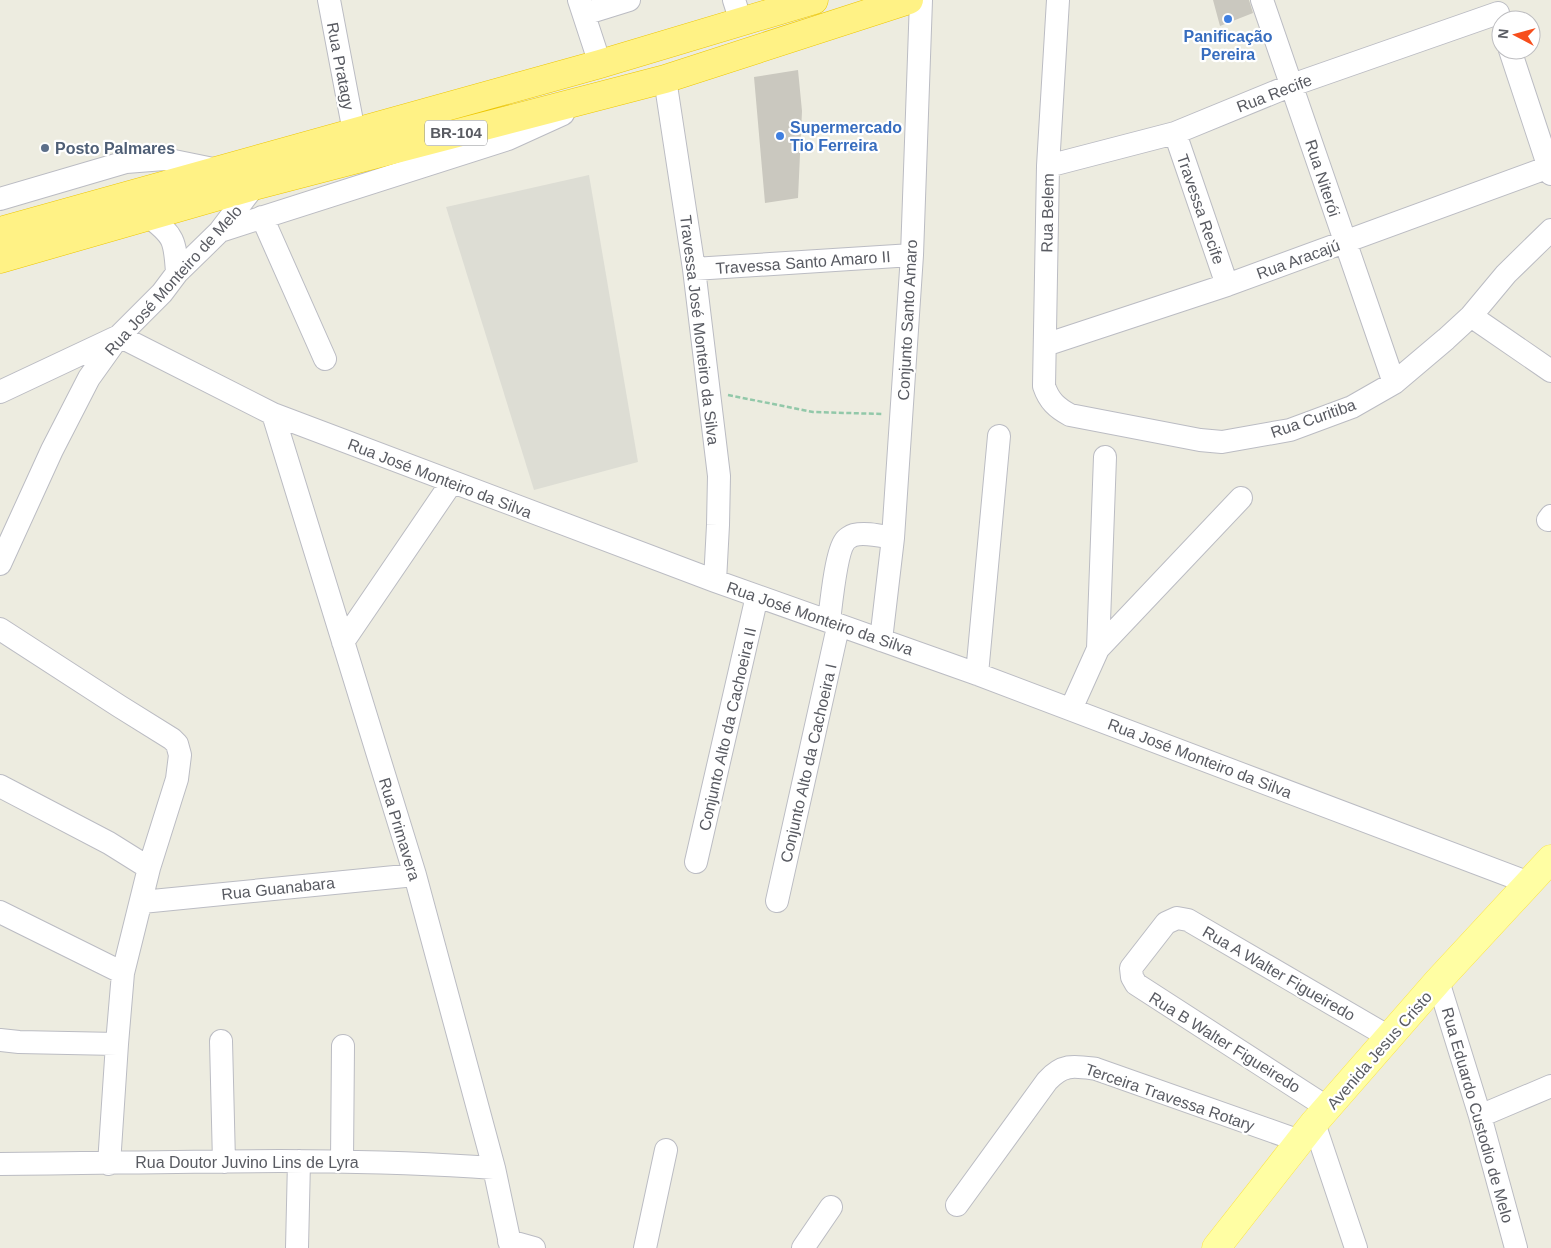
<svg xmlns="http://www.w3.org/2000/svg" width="1551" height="1248" font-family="Helvetica,sans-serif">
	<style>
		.industrial { fill: #ddddd4 }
		.building { fill: #cac8bf }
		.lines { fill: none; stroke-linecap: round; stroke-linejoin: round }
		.minor-casing { stroke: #bbbcc3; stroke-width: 24 }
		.major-casing { stroke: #fce549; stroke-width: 29 }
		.highway-casing { stroke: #edc600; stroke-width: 29 }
		.path { stroke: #92c8a9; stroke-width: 2.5; stroke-dasharray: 5 2.5; stroke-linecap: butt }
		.minor { stroke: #fff; stroke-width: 22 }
		.major { stroke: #fffea3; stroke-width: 28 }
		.highway { stroke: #fff285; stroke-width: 28 }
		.shop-dot { fill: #3f7fe0; stroke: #fff; stroke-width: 2 }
		.service-dot { fill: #5c6f8a; stroke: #fff; stroke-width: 2 }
		.labels { text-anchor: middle; stroke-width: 4.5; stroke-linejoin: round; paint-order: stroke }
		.shield { fill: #fff; stroke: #8b8c91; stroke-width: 1 }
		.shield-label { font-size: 15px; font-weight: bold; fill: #595b62 }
		.shop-label { font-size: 16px; font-weight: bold; fill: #366cbe; stroke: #fff }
		.street-label { font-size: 16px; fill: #595b62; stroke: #fff }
		.service-label { font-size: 16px; font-weight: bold; fill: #4e5e75; stroke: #fff; text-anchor: start }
	</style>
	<rect width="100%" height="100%" fill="#edece0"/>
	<path class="industrial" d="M 589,175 L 638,462 L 534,490 L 446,207 Z"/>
	<path class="building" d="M 1213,0 L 1249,0 L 1253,13 L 1220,26 Z
		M 798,70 L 802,111 L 798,198 L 765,203 L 754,77 Z"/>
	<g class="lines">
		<g class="minor-casing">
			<path id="minor" d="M 329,0 L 354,132
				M 579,0 L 600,64
				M 734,0 L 741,22
				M 1058,0 L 1048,166 L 1044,386 C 1049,401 1057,408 1070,415 L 1200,440 L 1222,442 L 1290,430 L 1352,407 L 1394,383 L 1446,339 L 1471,316 L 1506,274 L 1551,230
				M 1262,0 L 1394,383
				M 584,14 L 629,0
				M 1510,50 L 1551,174
				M 665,79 L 694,269 L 719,476 L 718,525 L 715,581
				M 1175,133 L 1227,285
				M 1048,166 L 1175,133 L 1292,85 L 1498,13
				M 0,199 L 126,162 L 164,159 L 218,170
				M 148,216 C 175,236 175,241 177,273
				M 262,217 L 325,359
				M 220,231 L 508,139 L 563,114
				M 694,269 L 912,255
				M 1471,316 L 1551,371
				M 1045,345 L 1227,285 L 1549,167
				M 0,392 L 119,336 L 273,414 L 715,581 L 977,674 L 1529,883
				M 273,414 L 415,875 L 494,1168 L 511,1248
				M 1548,520 L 1551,516
				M 0,564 L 52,450 L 89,378 L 119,336 L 162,293 L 177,273 L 220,231 L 254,186
				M 829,621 C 831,605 836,552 845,541 C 846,539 851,536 854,535 C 866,532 881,536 893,538
				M 0,629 L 119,706 L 172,739 L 177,744 L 180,755 L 177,779 L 149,868 L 123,973 L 117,1044 L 109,1164
				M 881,640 L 893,538 L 912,255 L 921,0
				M 343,642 L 452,482
				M 1098,649 L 1105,457
				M 977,674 L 999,436
				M 1071,709 L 1098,649 L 1241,498
				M 0,786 L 109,843 L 149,868
				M 696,862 L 757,596
				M 777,901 L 836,636 L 841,626
				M 142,902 L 415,875
				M 0,912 L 123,973
				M 1438,981 L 1480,1116 L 1516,1248
				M 0,1040 L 19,1042 L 117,1044
				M 221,1041 L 224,1162
				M 1328,1108 L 1136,984 L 1132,977 L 1131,968 L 1166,923 L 1177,918 L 1188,920 L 1389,1037
				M 1480,1116 L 1551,1086
				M 1314,1123 L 1356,1248
				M 342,1160 L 343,1046
				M 0,1164 C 165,1163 329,1156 494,1168
				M 957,1205 L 1047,1081 C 1063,1063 1075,1066 1096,1069 L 1300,1141
				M 509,1241 L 534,1248
				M 297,1248 L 299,1161
				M 645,1248 L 666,1150
				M 803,1248 L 831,1207"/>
		</g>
		<g class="major-casing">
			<path id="major" d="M 1216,1248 L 1314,1123 L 1438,981 L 1551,859"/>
		</g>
		<g class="highway-casing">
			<path id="highway" d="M 0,231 L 600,64 L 814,0
				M 0,259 L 254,186 L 665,79 L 909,0"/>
		</g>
		<path class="path" d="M 728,395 L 813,412 L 883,414"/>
		<use href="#minor" class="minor"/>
		<use href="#major" class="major"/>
		<use href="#highway" class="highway"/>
	</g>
	<g class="shop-dot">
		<circle cx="1228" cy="19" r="5"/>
		<circle cx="780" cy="136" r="5"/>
	</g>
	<circle class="service-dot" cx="45" cy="148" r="5"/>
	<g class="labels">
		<rect class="shield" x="425" y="120.5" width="62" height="25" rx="4"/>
		<g class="shield-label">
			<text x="456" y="138">BR-104</text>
		</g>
		<g class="shop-label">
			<text x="1228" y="42">Panificação<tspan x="1228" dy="18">Pereira</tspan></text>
			<text x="790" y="133" text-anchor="start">Supermercado<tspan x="790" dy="18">Tio Ferreira</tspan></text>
		</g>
		<g class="street-label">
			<text transform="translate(341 66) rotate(79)" y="6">Rua Pratagy</text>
			<text transform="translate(1274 93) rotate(-21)" y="6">Rua Recife</text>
			<text transform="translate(1323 178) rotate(72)" y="6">Rua Niterói</text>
			<text transform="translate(1201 209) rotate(71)" y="6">Travessa Recife</text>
			<text transform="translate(1047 213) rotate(-89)" y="6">Rua Belem</text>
			<text transform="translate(1298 259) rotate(-20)" y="6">Rua Aracajú</text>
			<text transform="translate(803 262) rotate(-4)" y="6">Travessa Santo Amaro II</text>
			<text transform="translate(173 280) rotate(-48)" y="6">Rua José Monteiro de Melo</text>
			<text transform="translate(907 320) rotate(-87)" y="6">Conjunto Santo Amaro</text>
			<text transform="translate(700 330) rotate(83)" y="6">Travessa José Monteiro da Silva</text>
			<text transform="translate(1313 418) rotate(-19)" y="6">Rua Curitiba</text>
			<text transform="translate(440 478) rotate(21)" y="6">Rua José Monteiro da Silva</text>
			<text transform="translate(820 618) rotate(19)" y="6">Rua José Monteiro da Silva</text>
			<text transform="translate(727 729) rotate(-77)" y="6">Conjunto Alto da Cachoeira II</text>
			<text transform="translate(1200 758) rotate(21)" y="6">Rua José Monteiro da Silva</text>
			<text transform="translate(808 763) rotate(-77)" y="6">Conjunto Alto da Cachoeira I</text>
			<text transform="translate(400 829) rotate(73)" y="6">Rua Primavera</text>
			<text transform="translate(278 888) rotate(-6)" y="6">Rua Guanabara</text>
			<text transform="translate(1279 973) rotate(30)" y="6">Rua A Walter Figueiredo</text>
			<text transform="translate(1225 1042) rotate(32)" y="6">Rua B Walter Figueiredo</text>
			<text transform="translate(1379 1050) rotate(-49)" y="6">Avenida Jesus Cristo</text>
			<text transform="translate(1170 1097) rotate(19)" y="6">Terceira Travessa Rotary</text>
			<text transform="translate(1478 1115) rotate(74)" y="6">Rua Eduardo Custodio de Melo</text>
			<text x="247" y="1168">Rua Doutor Juvino Lins de Lyra</text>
		</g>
		<g class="service-label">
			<text x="55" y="154">Posto Palmares</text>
		</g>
	</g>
	<g transform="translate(1516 35) rotate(276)"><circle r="24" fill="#ffffff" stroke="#bdbdc0"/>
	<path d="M0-4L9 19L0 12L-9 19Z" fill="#f74e1c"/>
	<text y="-8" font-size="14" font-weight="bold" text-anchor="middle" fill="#595b62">N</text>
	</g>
</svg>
